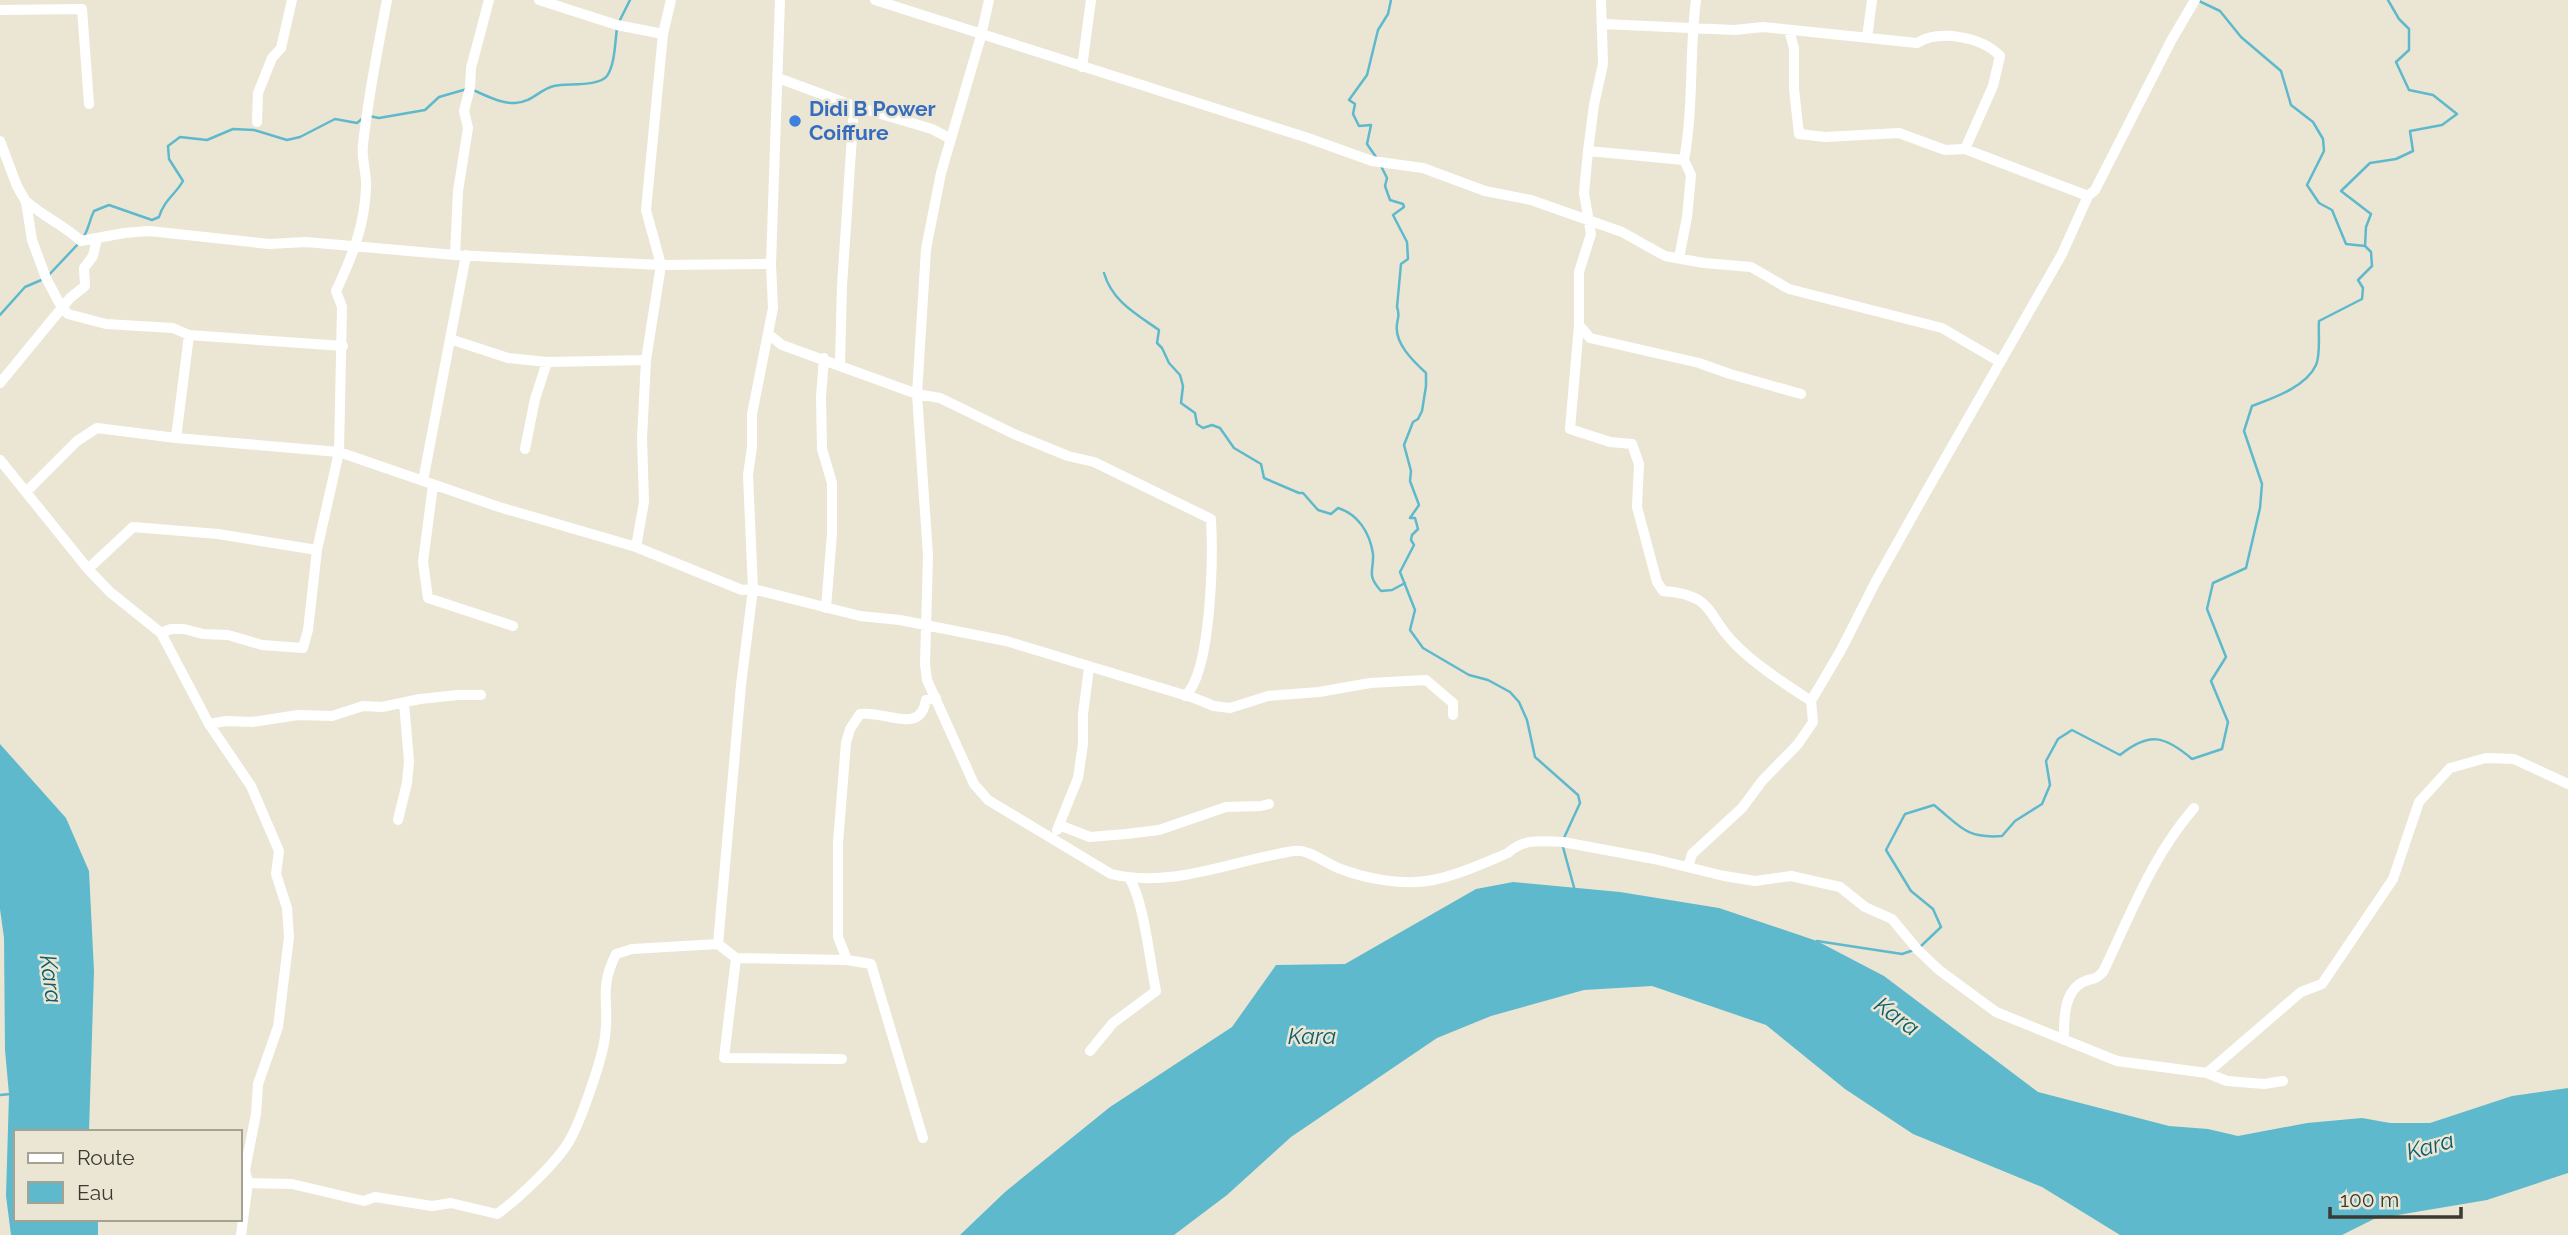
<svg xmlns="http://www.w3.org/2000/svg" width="2568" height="1235" font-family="Raleway,sans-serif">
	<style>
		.water { fill: #5eb9cd }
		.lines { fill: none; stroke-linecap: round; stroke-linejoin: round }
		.stream { stroke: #5eb9cd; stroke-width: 2.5 }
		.minor { stroke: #fff; stroke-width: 10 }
		.shop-dot { fill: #3f7fe0; stroke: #ebe6d4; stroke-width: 2.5 }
		.labels { text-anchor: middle; stroke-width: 5; stroke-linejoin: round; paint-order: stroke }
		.shop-label { font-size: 21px; font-weight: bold; fill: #366cbe; stroke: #ebe6d4; text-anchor: start }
		.water-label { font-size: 23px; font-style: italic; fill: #0e5c6a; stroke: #ebe6d4 }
	</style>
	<rect width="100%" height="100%" fill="#ebe6d4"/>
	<path class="water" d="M 0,744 L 66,818 L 89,871 L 94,971 L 89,1132 L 16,1132 L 16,1219 L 98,1219 L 98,1235 L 11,1235 L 6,1196 L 9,1094 L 5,1050 L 4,938 L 0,909 Z
		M 1513,882 L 1620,892 L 1719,908 L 1817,941 L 1884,976 L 2038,1092 L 2169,1126 L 2208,1129 L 2238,1136 L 2307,1123 L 2362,1118 L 2390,1123 L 2430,1123 L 2512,1096 L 2568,1088 L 2568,1173 L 2487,1200 L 2374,1219 L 2342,1235 L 2120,1235 L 2042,1187 L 1913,1134 L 1845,1089 L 1766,1025 L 1652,986 L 1584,990 L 1491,1016 L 1437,1038 L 1291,1137 L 1227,1195 L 1174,1235 L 960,1235 L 1005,1192 L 1110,1107 L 1232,1027 L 1276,965 L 1345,964 L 1476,889 Z"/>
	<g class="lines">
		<path class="stream" d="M 2197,0 L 2220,11 L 2241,37 L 2281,71 L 2291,105 L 2313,122 L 2323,139 L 2324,151 L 2307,185 L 2319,203 L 2332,210 L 2346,244 L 2365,246
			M 619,22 L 630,0
			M 473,90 C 485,95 501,104 515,103 C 531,103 540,89 554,86 C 568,83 598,87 607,76 C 615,65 615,42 617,28
			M 369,116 L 379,118 L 425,110 L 439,97 L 467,89
			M 1376,157 L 1367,144 L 1371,125 L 1359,126 L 1353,114 L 1355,104 L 1349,100 L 1367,75 L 1378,30 L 1388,14 L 1391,0
			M 1381,166 L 1387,178 L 1385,186 L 1390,200 L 1403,204 L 1404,207 L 1393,215 L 1407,242 L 1408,259 L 1401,264 L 1397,307 C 1400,315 1398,316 1397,324 C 1394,343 1413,361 1426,373 L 1426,386 L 1422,411 L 1418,419 L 1413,422 L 1404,445 L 1411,471 L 1410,481 L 1419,505 L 1410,518 L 1415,518 L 1418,529 L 1412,535 L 1411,540 L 1414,545 L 1400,572 L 1415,610 L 1410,630 L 1423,648 L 1469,675 L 1488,680 L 1510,692 L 1519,702 L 1527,720 L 1535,757 L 1578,795 L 1580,803 L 1563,840
			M 83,238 C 89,229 89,221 94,211 L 109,205 L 152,220 L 159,217 C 164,200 175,195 183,181 L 169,159 L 168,146 L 180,137 L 207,140 L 233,129 L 254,130 L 287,140 L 300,137 L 335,119 L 357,123 L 363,118
			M 1104,273 C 1112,301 1136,314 1159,330 L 1157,343 L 1162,348 L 1169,363 L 1180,375 L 1183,386 L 1181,403 L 1195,413 L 1197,424 L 1203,428 L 1212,425 L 1220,428 L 1234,448 L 1261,464 L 1264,478 L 1299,493 L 1303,493 L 1318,510 L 1331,514 L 1338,508 C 1358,514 1370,533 1373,554 C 1374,572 1366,574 1381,591 L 1392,590 L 1405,583
			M 0,315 L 25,287 L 46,278 L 79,243
			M 1563,847 L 1575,891
			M 1817,941 L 1902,954 L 1914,950
			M 1920,947 L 1941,927 L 1933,909 L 1911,891 L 1886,850 L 1905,814 L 1934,805 C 1961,827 1966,839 2002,836 L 2015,821 L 2042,804 L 2050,785 L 2046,761 L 2058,739 L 2072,730 L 2120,755 C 2149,732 2164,735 2192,759 L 2222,749 L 2228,722 L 2211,681 L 2226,657 L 2207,609 L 2213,583 L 2246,568 L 2260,508 L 2262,484 L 2244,431 L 2252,406 C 2273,398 2306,387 2316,365 C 2321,354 2318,333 2319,321 L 2362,299 L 2363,288 L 2358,280 L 2372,266 L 2371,252 L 2365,246 L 2366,227 L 2371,214 L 2341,191 L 2370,163 L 2396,159 L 2413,151 L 2410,131 L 2442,125 L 2457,114 L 2433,95 L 2409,90 L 2396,62 L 2409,50 L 2409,29 L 2399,19 L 2388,0
			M 0,1095 L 11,1094"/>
		<path class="minor" d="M 539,0 L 617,25 L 663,34
			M 780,0 L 771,264 L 773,308 L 752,414 L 752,447 L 748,475 L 753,589 L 741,685 L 718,944 L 736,958 L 847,960 L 871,964 L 923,1138
			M 875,0 L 1308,138 L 1372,161 L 1423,168 L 1485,191 L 1531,200 L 1622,232 L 1665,256 L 1704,263 L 1751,267 L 1789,289 L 1942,328 L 2000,362
			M 989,0 L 981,36 L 941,173 L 926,249 L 917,394 L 928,556 L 925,664 L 927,680 L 974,784 L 988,800 L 1111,874 C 1173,889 1233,860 1294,851 C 1309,849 1325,863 1338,868 C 1366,879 1404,886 1433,880 C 1458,875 1484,863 1508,853 C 1524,838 1542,841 1563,842 L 1654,859 L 1724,876 L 1755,881 L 1791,876 L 1840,887 L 1865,907 L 1892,919 L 1917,949 L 1939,970 L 1996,1012 L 2117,1061 L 2207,1073 L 2227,1081 L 2264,1084 L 2283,1081
			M 1601,0 L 1603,64 L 1594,105 L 1588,151 L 1584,193 L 1591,234 L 1579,272 L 1579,325 L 1590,338 L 1699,363 L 1730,374 L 1801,394
			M 0,10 L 82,9 L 89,104
			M 1603,24 L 1735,30 L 1763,27 L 1917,43 C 1939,29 1982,37 2000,56 L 1993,86 L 1965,149
			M 1789,30 L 1794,48 L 1794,89 L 1799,134 L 1825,137 L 1899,133 L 1945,150 L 1965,149 L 2088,196
			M 1867,38 L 1872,0
			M 1082,67 L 1091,0
			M 778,78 L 854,106 L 932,129 L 949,138
			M 257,122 L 258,93 L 272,58 L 281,48 L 292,0
			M 0,141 L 17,186 L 26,202 L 32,240 L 46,278 L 62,308 L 68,314 L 106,324 L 173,328 L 189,335 L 343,346
			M 1588,151 L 1684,160 C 1694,107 1689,53 1696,0
			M 27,202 C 44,217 64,225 81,241 L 97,238
			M 455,255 L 458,191 L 468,128 L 464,111 L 470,88 L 471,68 L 489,0
			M 1679,258 L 1687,217 L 1691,175 L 1684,160
			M 1579,325 L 1570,429 L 1610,442 L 1632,444 L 1639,464 L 1637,507 L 1657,582 L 1663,591 C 1717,595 1705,616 1737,646 C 1757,666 1787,685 1811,701
			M 768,334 L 782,345 L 917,394 L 940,398 L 1014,434 L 1068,456 L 1094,462 L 1211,519 C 1213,555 1212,672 1185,696
			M 450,339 L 508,358 L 547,362 L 646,360 L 661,265 L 646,210 L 663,34 L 671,0
			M 824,358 L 821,397 L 822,449 L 832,483 L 832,533 L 826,608
			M 840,364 L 842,286 L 854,106
			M 0,383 L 70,298 L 85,286 L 84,268 L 93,256 L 97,238 L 124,233 L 149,231 L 269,244 L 306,242 L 455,255 L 661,265 L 771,264
			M 176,438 L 189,335
			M 525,449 L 535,399 L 547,362
			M 0,460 L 88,569 L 110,592 L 161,633 L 209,724 L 251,786 L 279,851 L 276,874 L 287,908 L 289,937 L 278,1027 L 258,1084 L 256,1114 L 245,1170 L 248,1183 L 241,1235
			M 423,481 L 466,255
			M 433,485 L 423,562 L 428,598 L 513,626
			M 27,491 L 77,441 L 97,428 L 176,438 L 339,452 L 499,507 L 636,547 L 742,590 L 753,589 L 860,616 L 900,620 L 1006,641 L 1194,698 L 1214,706 L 1230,708 L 1268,696 L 1319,692 L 1370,683 L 1426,680 L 1453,703 L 1453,715
			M 636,547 L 644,502 L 642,438 L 646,360
			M 88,569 L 133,527 L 218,534 L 317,550
			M 161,633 L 171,629 L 184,629 L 203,634 L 228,635 L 262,645 L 303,648 L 308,630 L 317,550 L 339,452 L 342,307 L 336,291 C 352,257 365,225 366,187 C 367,173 361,159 363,145 C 368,96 378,48 387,0
			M 209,724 L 226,721 L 252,722 L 298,715 L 332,716 L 363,706 L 382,707 L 420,699 L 458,695 L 481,695
			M 398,820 L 407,783 L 409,761 L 404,703
			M 1059,825 L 1090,837 L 1126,834 L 1159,830 L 1226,807 L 1261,806 L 1269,804
			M 1057,830 L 1078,778 L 1083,744 L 1083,714 L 1089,668
			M 1688,867 L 1692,854 L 1742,808 L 1762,781 L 1798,744 L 1813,722 L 1811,701 L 1841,650 L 1875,583 L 1926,492 L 2062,254 L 2088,196 L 2095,190 L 2171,41 L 2195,0
			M 736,958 L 724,1058 L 842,1059
			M 847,960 L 838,937 L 838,843 L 846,743 L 850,729 L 860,714 C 886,710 920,736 926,700 L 936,698
			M 2064,1040 C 2064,1021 2063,992 2083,982 C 2093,977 2093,982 2103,972 C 2131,914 2151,858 2194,808
			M 1090,1051 L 1113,1023 L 1156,991 C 1150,963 1144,900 1129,878
			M 2207,1073 L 2301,992 L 2322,984 L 2393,879 L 2419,802 L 2450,768 L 2486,758 L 2514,759 L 2568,784
			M 248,1183 L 292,1184 L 364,1201 L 375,1197 L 432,1206 L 451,1203 L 497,1214 C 517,1200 555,1164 568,1143 C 580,1124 602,1060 605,1037 C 610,1002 598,990 616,954 L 632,949 L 718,944"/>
	</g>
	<circle class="shop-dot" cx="795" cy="121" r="7"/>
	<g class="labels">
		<g class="shop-label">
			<text x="809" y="116">Didi B Power<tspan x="809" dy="24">Coiffure</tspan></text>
		</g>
		<g class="water-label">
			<text transform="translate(51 979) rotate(82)" y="8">Kara</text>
			<text transform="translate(1897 1016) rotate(36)" y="8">Kara</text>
			<text x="1312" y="1044">Kara</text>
			<text transform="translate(2430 1146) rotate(-16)" y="8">Kara</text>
		</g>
	</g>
	<rect x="14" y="1130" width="228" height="91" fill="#ebe6d4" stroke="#a5a193" stroke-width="2"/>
	<rect x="28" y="1153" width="35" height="10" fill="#ffffff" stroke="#a5a193" stroke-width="2"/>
	<text x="77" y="1165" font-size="21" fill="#3b3932">Route</text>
	<rect x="28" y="1182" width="35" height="21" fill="#5eb9cd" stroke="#a5a193" stroke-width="2"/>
	<text x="77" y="1200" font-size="21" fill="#3b3932">Eau</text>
	<path d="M2330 1207v10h131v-10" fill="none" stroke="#3b3932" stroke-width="3.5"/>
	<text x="2340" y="1207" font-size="21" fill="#3b3932" stroke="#ebe6d4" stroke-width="5" paint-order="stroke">100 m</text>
</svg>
